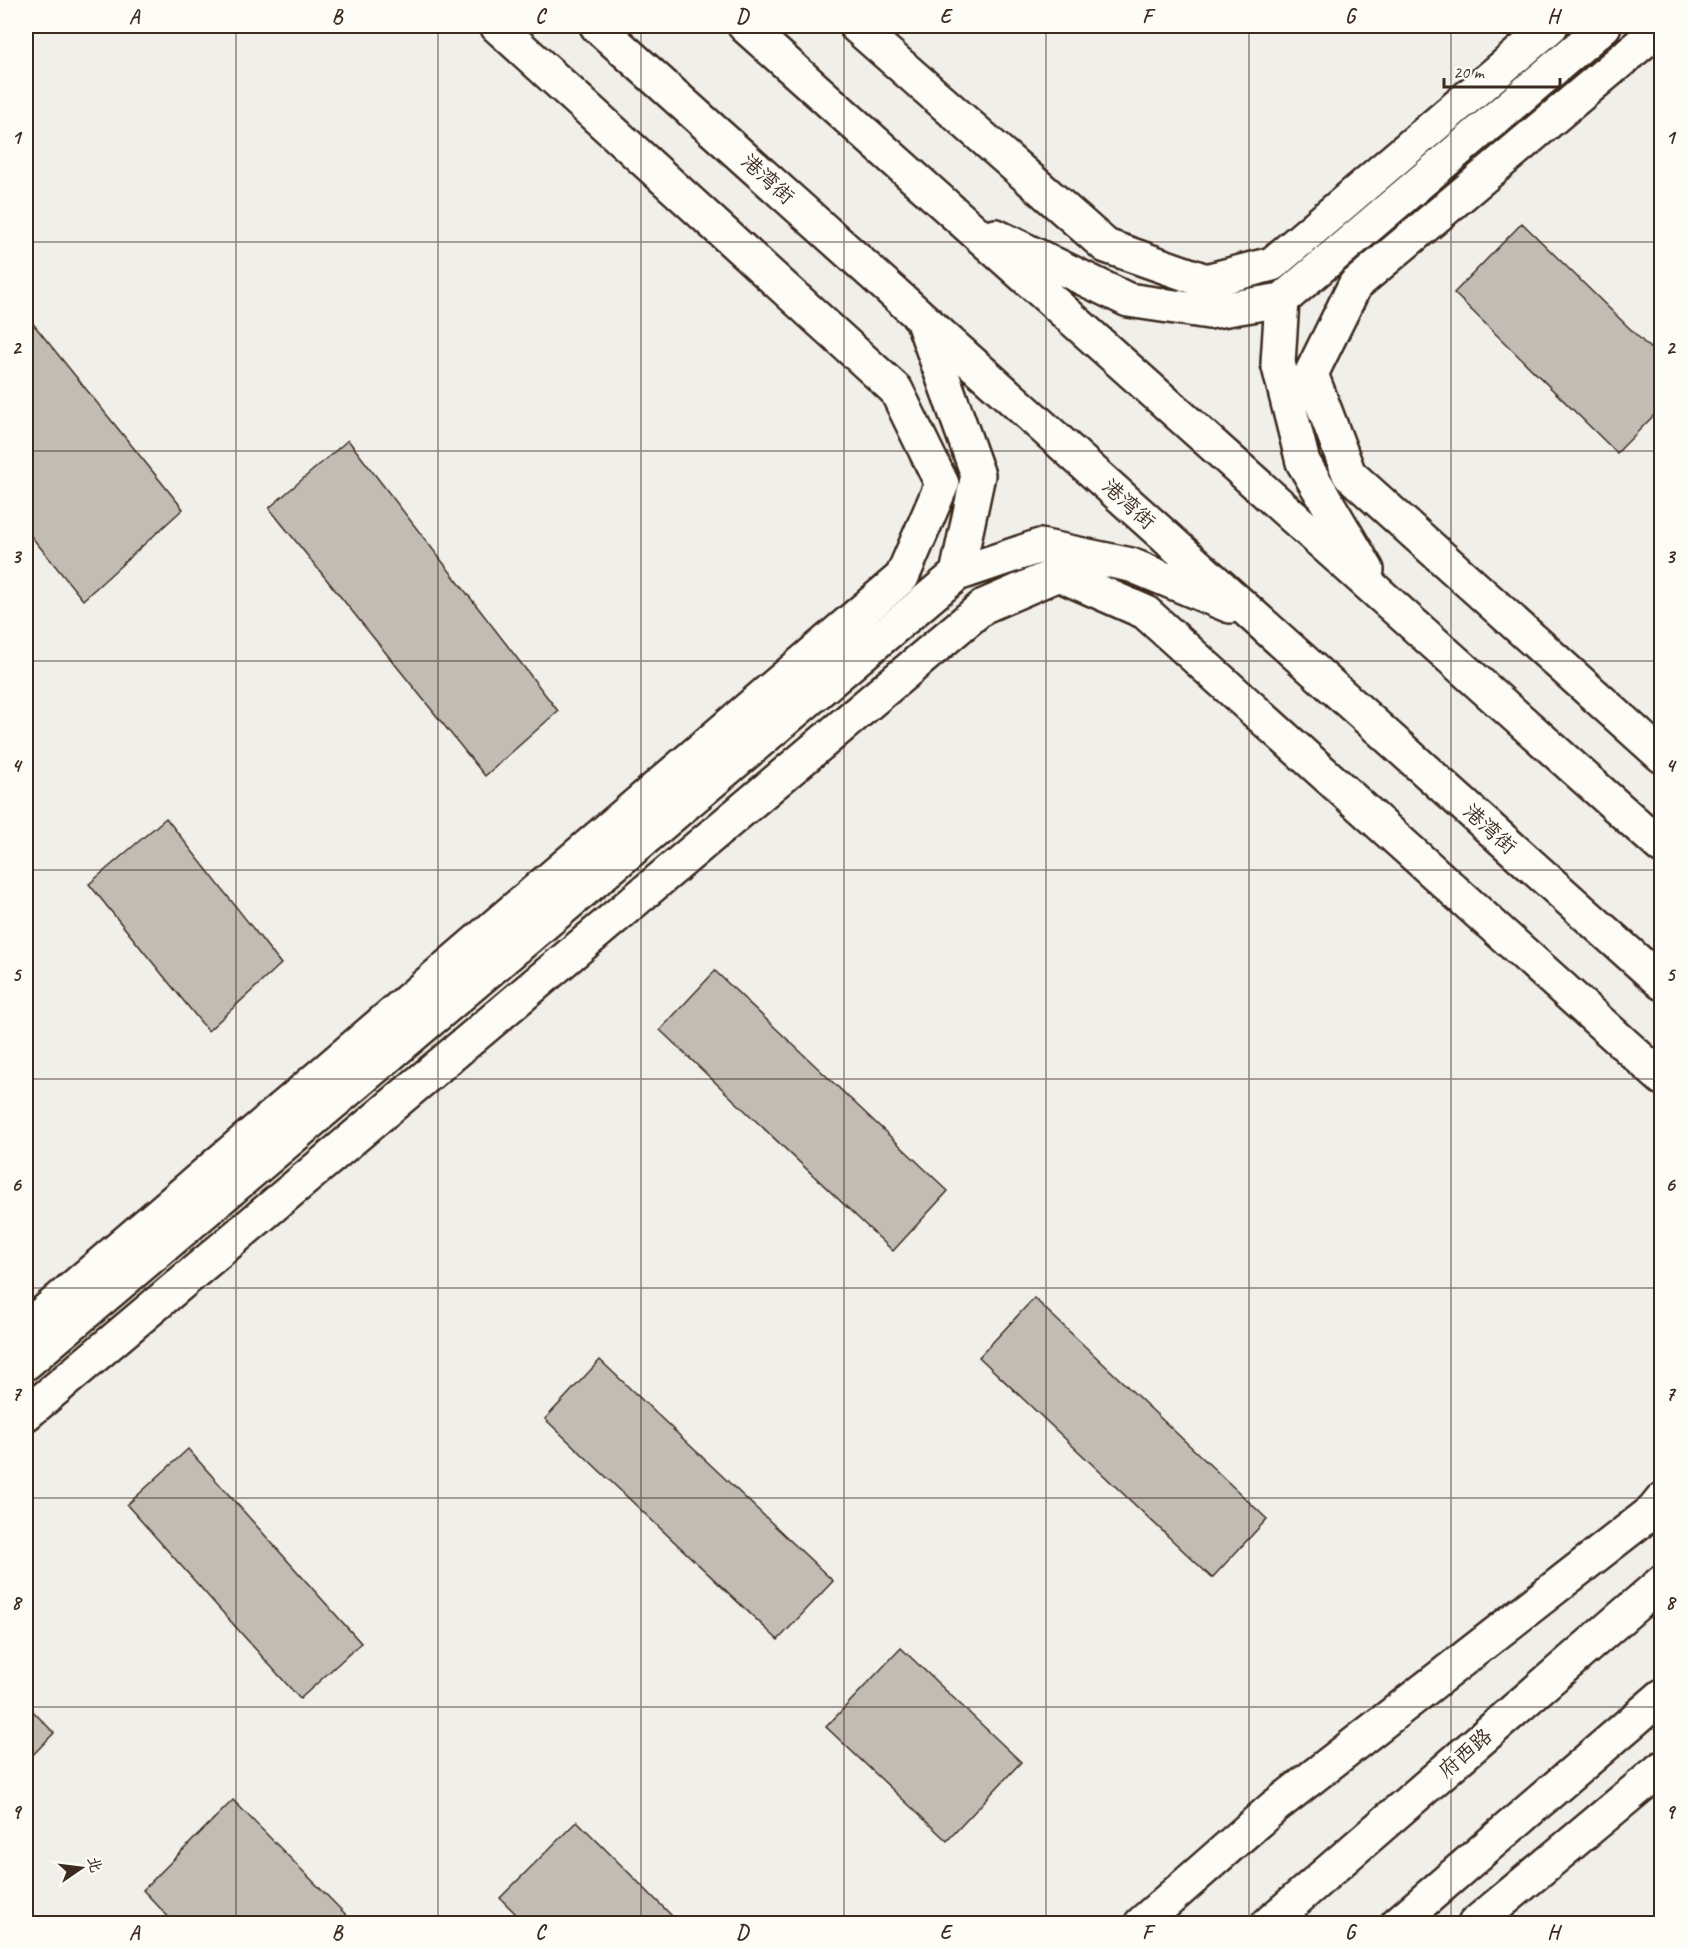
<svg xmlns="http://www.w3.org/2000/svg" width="1687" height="1949" font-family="Caveat,'LXGW WenKai TC',sans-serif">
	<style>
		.building { fill: #c1bcb4; stroke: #3b2a1e; stroke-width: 1.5 }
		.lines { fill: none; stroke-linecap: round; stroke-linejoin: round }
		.minor-casing { stroke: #3b2a1e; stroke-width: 38 }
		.minor { stroke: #fdfcf7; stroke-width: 33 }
		.grid { fill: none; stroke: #3b2a1e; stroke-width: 1.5; stroke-opacity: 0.55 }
		.labels { text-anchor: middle; stroke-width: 6; stroke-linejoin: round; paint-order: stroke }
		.street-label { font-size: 21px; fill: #3b2a1e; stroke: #fdfcf7 }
		.neatline { fill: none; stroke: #3b2a1e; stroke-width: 2 }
		.grid-label { font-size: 20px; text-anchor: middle; font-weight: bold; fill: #3b2a1e }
	</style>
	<rect width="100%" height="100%" fill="#f1efea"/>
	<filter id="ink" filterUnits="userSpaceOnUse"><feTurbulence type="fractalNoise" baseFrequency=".0167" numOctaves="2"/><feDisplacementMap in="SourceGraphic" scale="12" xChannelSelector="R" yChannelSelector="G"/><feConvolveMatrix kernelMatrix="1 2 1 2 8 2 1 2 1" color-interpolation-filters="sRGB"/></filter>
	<g filter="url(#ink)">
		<path class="building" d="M 1522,223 L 1662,360 L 1662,407 L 1617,453 L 1454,293 Z
			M 26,315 L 183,509 L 83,600 L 26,530 Z
			M 348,440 L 558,711 L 485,776 L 269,508 Z
			M 166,818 L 281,964 L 208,1031 L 89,884 Z
			M 715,971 L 948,1191 L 893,1251 L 660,1030 Z
			M 1034,1298 L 1267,1519 L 1212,1578 L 979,1357 Z
			M 600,1360 L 833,1581 L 778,1640 L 545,1419 Z
			M 188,1449 L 361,1643 L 300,1699 L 127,1505 Z
			M 901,1648 L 1021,1762 L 947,1841 L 826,1727 Z
			M 26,1704 L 54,1733 L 26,1762 Z
			M 233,1800 L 355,1924 L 175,1924 L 143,1890 Z
			M 577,1821 L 680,1924 L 526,1924 L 500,1898 Z"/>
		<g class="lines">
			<g class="minor-casing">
				<path id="minor" d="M 597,26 L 1662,983
					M 745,26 L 1662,847
					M 856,26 L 1106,246 L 1206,281 L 1272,264 L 1551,26
					M 1662,26 L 1355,285 L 1311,374 L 1349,474 L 1662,756
					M 996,236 L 1128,300 L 1209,312 L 1282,300 L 1278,363 L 1303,462 L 1367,570
					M 1282,300 L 1604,26
					M 923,322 L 978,475 L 957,574 L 1040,546 L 1131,565 L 1230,606
					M 26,1328 L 902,577 L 942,484 L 896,390 L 497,26
					M 26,1363 L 957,574
					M 26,1414 L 984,606 L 1058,574 L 1145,612 L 1662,1078
					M 1141,1924 L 1274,1807 L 1653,1511 L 1662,1500
					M 1268,1924 L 1662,1582
					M 1397,1924 L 1662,1696
					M 1475,1924 L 1662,1768"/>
			</g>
			<use href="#minor" class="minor"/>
		</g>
	</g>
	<path class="grid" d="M 236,26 L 236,1924M 438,26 L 438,1924M 641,26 L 641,1924M 844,26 L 844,1924M 1046,26 L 1046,1924M 1249,26 L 1249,1924M 1451,26 L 1451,1924M 26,242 L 1662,242M 26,451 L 1662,451M 26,661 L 1662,661M 26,870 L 1662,870M 26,1079 L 1662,1079M 26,1288 L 1662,1288M 26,1498 L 1662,1498M 26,1707 L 1662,1707"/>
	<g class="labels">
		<g class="street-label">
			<text transform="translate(768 179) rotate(42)" y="7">港湾街</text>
			<text transform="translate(1129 504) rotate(42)" y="7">港湾街</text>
			<text transform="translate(1490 829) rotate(42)" y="7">港湾街</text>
			<text transform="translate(1465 1753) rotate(-41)" y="7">府西路</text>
		</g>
	</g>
	<rect width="1687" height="1949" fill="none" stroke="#fdfcf7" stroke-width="66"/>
	<g transform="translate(81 1868) rotate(76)" stroke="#fdfcf7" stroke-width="4.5" paint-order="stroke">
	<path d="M0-4.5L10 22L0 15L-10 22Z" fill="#3b2a1e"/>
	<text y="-9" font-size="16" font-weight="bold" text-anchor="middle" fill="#3b2a1e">北</text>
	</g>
	<path d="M1444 78v9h116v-9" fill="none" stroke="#3b2a1e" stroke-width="3"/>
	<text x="1453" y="78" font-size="18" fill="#3b2a1e" stroke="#fdfcf7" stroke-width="4.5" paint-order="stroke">20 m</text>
	<rect x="33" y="33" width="1621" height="1883" class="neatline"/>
	<g class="grid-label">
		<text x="134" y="23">A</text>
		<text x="337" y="23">B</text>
		<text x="540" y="23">C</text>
		<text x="742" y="23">D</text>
		<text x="945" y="23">E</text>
		<text x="1147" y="23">F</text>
		<text x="1350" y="23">G</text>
		<text x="1553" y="23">H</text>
		<text x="16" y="144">1</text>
		<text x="1670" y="144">1</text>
		<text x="16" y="354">2</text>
		<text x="1670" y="354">2</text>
		<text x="16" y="563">3</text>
		<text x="1670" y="563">3</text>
		<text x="16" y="772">4</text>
		<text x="1670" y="772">4</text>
		<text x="16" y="981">5</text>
		<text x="1670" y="981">5</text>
		<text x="16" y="1191">6</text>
		<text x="1670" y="1191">6</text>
		<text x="16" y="1400">7</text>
		<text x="1670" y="1400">7</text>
		<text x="16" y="1609">8</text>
		<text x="1670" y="1609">8</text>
		<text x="16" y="1818">9</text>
		<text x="1670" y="1818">9</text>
		<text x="134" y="1939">A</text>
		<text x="337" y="1939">B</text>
		<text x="540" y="1939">C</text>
		<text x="742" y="1939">D</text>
		<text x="945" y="1939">E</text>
		<text x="1147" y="1939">F</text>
		<text x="1350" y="1939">G</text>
		<text x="1553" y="1939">H</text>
	</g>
</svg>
